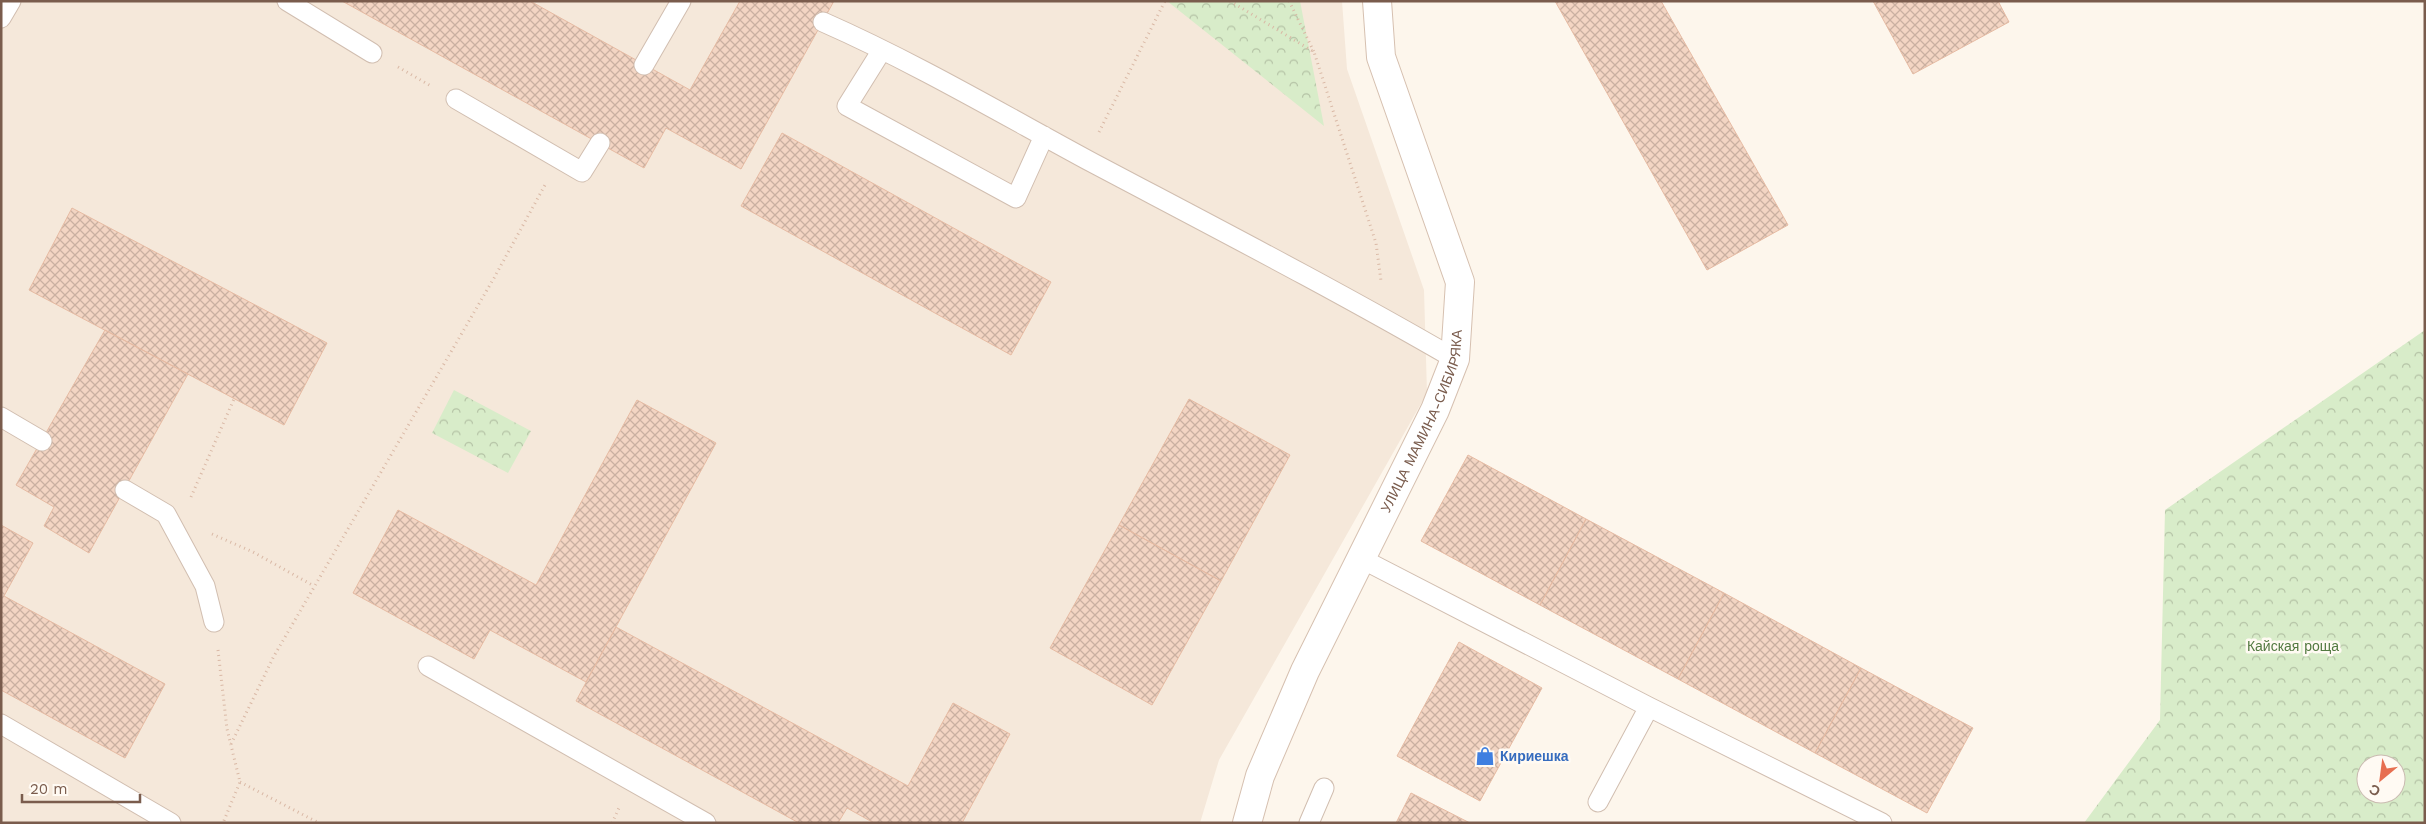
<svg xmlns="http://www.w3.org/2000/svg" width="2426" height="824" font-family="'Work Sans',sans-serif">
	<style>
		.residential { fill: #f5e8da }
		.forest { fill: url(#forest-crowns); fill-rule: evenodd }
		.building { fill: url(#building-cross-hatch); stroke: #e6bba3 }
		.lines { fill: none; stroke-linecap: round; stroke-linejoin: round }
		.lane-casing { stroke: #d1beb0; stroke-width: 21 }
		.secondary-casing { stroke: #d6c0b0; stroke-width: 30 }
		.path { stroke: #d9b8a5; stroke-width: 3; stroke-dasharray: 1 4; stroke-linecap: butt }
		.lane { stroke: #fff; stroke-width: 19 }
		.secondary { stroke: #fff; stroke-width: 28 }
		.labels { text-anchor: middle; stroke-width: 5; stroke-linejoin: round; paint-order: stroke }
		.street-label { font-size: 14px; fill: #7a5c4d; stroke: #fffaf3 }
		.park-label { font-size: 14px; fill: #537a41; stroke: #fffaf3 }
		.shop-label { font-size: 14px; font-weight: bold; fill: #366cbe; stroke: #fffaf3; text-anchor: start }
	</style>
	<defs>
		<pattern id="forest-crowns" width="20" height="18" patternUnits="userSpaceOnUse" patternTransform="scale(1.25)"><rect width="20" height="18" fill="#d8ecc9"/><path d="M2 6a3 3 0 1 1 6 0M12 15a3 3 0 1 1 6 0" fill="none" stroke="#b4c2a5"/></pattern>
		<pattern id="building-cross-hatch" width="8" height="8" patternUnits="userSpaceOnUse" patternTransform="scale(1.25)"><rect width="8" height="8" fill="#f3d5c3"/><path d="M0 0l8 8M0 8l8-8" fill="none" stroke="#cab0a1"/></pattern>
	</defs>
	<rect width="100%" height="100%" fill="#fdf6ec"/>
	<path class="residential" d="M 1,1 L 1342,1 L 1347,69 L 1424,290 L 1427,393 L 1219,760 L 1200,823 L 1,823 Z"/>
	<path class="forest" d="M 1167,1 L 1300,1 L 1324,126 Z
		M 2425,330 L 2425,823 L 2084,823 L 2160,720 L 2165,510 ZM 2366,764 L 2396,764 L 2396,794 L 2366,794 Z
		M 454,390 L 531,431 L 508,473 L 432,433 Z"/>
	<path class="building" d="M 342,1 L 530,1 L 690,90 L 740,1 L 834,1 L 741,169 L 666,128 L 644,168 Z
		M 1555,1 L 1661,1 L 1788,225 L 1707,270 Z
		M 1873,1 L 1998,1 L 2009,22 L 1913,74 Z
		M 782,133 L 1051,282 L 1011,355 L 741,206 Z
		M 72,208 L 327,343 L 284,425 L 29,290 Z
		M 105,330 L 188,374 L 89,553 L 44,526 L 54,507 L 16,485 Z
		M 1189,399 L 1290,455 L 1221,581 L 1119,525 Z
		M 637,400 L 716,443 L 586,682 L 490,630 L 474,659 L 353,593 L 398,510 L 536,585 Z
		M 1468,455 L 1586,519 L 1540,605 L 1421,541 Z
		M 1586,519 L 1724,593 L 1678,679 L 1540,605 Z
		M 1,525 L 33,543 L 4,596 L 165,684 L 125,758 L 1,690 Z
		M 1119,525 L 1221,581 L 1152,705 L 1050,648 Z
		M 1724,593 L 1861,668 L 1815,753 L 1678,679 Z
		M 616,627 L 908,786 L 953,703 L 1010,734 L 962,823 L 874,823 L 847,808 L 838,823 L 799,823 L 576,701 Z
		M 1459,642 L 1542,688 L 1480,801 L 1397,756 Z
		M 1861,668 L 1973,728 L 1927,813 L 1815,753 Z
		M 1411,793 L 1470,823 L 1396,823 Z"/>
	<g class="lines">
		<g class="lane-casing">
			<path id="lane" d="M 287,1 L 372,53
				M 1,18 L 11,1
				M 823,22 C 916,63 1004,115 1093,163 C 1214,227 1336,290 1455,359
				M 882,50 L 847,106 L 1016,198 L 1044,136
				M 644,65 L 681,1
				M 456,99 L 582,172 L 600,143
				M 1,417 L 42,441
				M 125,490 L 166,514 L 205,586 L 214,622
				M 1360,558 L 1649,707 L 1882,823
				M 428,666 L 706,823
				M 1,724 L 171,823
				M 1598,802 L 1649,707
				M 1309,823 L 1324,788"/>
		</g>
		<g class="secondary-casing">
			<g id="secondary">
				<path id="s1" d="M 1247,823 L 1260,776 L 1305,671 L 1435,410 L 1455,359 L 1460,282 L 1381,57 L 1377,1"/>
			</g>
		</g>
		<path class="path" d="M 1230,1 L 1314,52 L 1376,243 L 1381,281
			M 1289,1 L 1314,52
			M 398,67 L 431,86
			M 1099,132 L 1165,1
			M 191,497 L 234,399
			M 212,534 L 253,552 L 314,586
			M 218,650 L 227,729 L 240,782 L 223,823
			M 231,744 L 274,656 L 494,278 L 545,185
			M 240,782 L 319,823
			M 612,823 L 619,808"/>
		<use href="#lane" class="lane"/>
		<use href="#secondary" class="secondary"/>
	</g>
	<defs>
		<g id="shop-bare" transform="scale(1.5)"><path d="M-5-2.5h2.3a2.7 3.5 0 0 1 5.4 0H5L5.5 6h-11ZM-1.5-2.5h3a1.5 2.3 0 0 0-3 0Z" fill="#3f7fe0" stroke="#fffaf3" stroke-width="2.5" paint-order="stroke"/></g>
	</defs>
	<g fill-rule="evenodd">
		<use href="#shop-bare" x="1485" y="756"/>
	</g>
	<g class="labels">
		<g class="street-label">
			<text dy="5" stroke="none"><textPath href="#s1" startOffset="440">УЛИЦА МАМИНА-СИБИРЯКА</textPath></text>
		</g>
		<g class="park-label">
			<text x="2293" y="651">Кайская роща</text>
		</g>
		<g class="shop-label">
			<text x="1500" y="761">Кириешка</text>
		</g>
	</g>
	<rect width="2426" height="824" fill="none" stroke="#7a5c4d" stroke-width="5"/>
	<g transform="translate(2381 779) rotate(209)"><circle r="24" fill="#fffaf3" stroke="#cabbb1"/>
	<path d="M0-4L9 19L0 12L-9 19Z" fill="#e76f51"/>
	<text y="-8" font-size="14" font-weight="bold" text-anchor="middle" fill="#7a5c4d">С</text>
	</g>
	<path d="M22 794v8h118v-8" fill="none" stroke="#7a5c4d" stroke-width="2.5"/>
	<text x="30" y="794" font-size="15" fill="#7a5c4d" stroke="#fffaf3" stroke-width="4" paint-order="stroke">20 m</text>
</svg>
